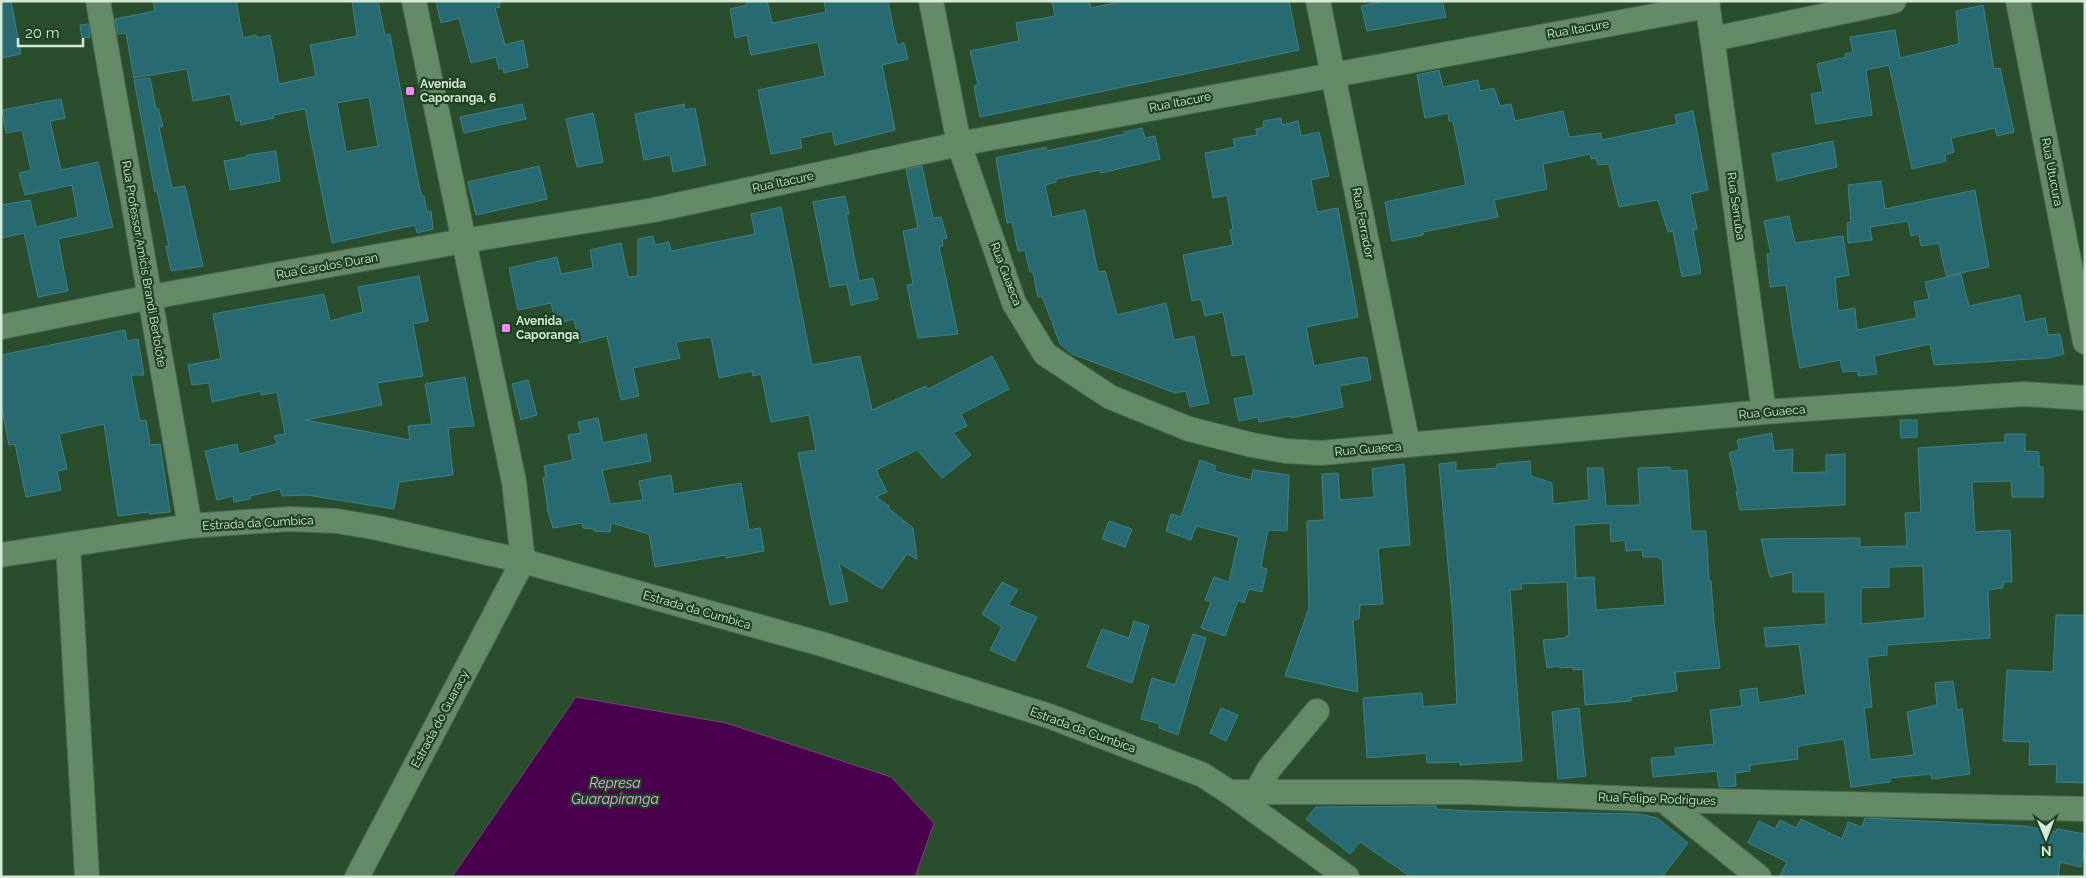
<svg xmlns="http://www.w3.org/2000/svg" width="2086" height="878" font-family="Raleway,sans-serif">
	<style>
		.water { fill: #49004d; stroke: #734676 }
		.building { fill: #276a72; stroke: #408189; fill-rule: evenodd }
		.lines { fill: none; stroke-linecap: round; stroke-linejoin: round }
		.minor-casing { stroke: #4a694e; stroke-width: 26 }
		.minor { stroke: #648a67; stroke-width: 24 }
		.poi-dot { fill: #f18af4; stroke: #1f4223; stroke-width: 2 }
		.labels { text-anchor: middle; stroke-width: 4.5; stroke-linejoin: round; paint-order: stroke }
		.street-label { font-size: 12px; fill: #d5e9d6; stroke: #1f4223 }
		.poi-label { font-size: 12px; font-weight: bold; fill: #d5e9d6; stroke: #1f4223; text-anchor: start }
		.water-label { font-size: 14px; font-style: italic; fill: #f1adf2; stroke: #1f4223 }
	</style>
	<rect width="100%" height="100%" fill="#294d2d"/>
	<path class="water" d="M 576,697 L 726,723 L 891,777 L 934,823 L 915,877 L 452,877 Z"/>
	<path class="building" d="M 1,1 L 11,1 L 21,54 L 1,58 Z
		M 153,1 L 236,1 L 243,38 L 256,35 L 257,38 L 270,35 L 279,84 L 316,76 L 310,45 L 357,36 L 352,1 L 378,1 L 385,35 L 390,34 L 392,46 L 420,190 L 422,196 L 424,196 L 427,212 L 431,211 L 433,229 L 417,233 L 415,225 L 332,243 L 305,109 L 273,115 L 274,118 L 241,125 L 240,120 L 236,121 L 230,94 L 193,101 L 187,69 L 134,78 L 126,33 L 118,34 L 115,19 L 155,11 ZM 369,97 L 378,146 L 346,152 L 337,103 Z
		M 436,1 L 499,1 L 500,7 L 495,8 L 505,45 L 523,40 L 528,67 L 504,73 L 503,68 L 499,69 L 496,57 L 471,63 L 459,18 L 441,23 Z
		M 746,1 L 767,1 L 772,23 L 826,12 L 824,1 L 888,1 L 897,45 L 904,43 L 908,59 L 882,65 L 895,130 L 835,145 L 832,131 L 800,138 L 802,148 L 771,154 L 758,90 L 825,76 L 818,42 L 751,55 L 747,35 L 735,38 L 730,9 L 747,5 Z
		M 1052,1 L 1089,1 L 1091,8 L 1124,1 L 1289,1 L 1299,50 L 980,117 L 974,86 L 978,85 L 970,51 L 1019,41 L 1016,23 L 1055,16 Z
		M 1384,1 L 1442,1 L 1446,17 L 1367,31 L 1361,6 Z
		M 1983,5 L 1994,69 L 2000,68 L 2014,132 L 1997,136 L 1995,128 L 1951,138 L 1954,152 L 1945,155 L 1946,161 L 1912,169 L 1889,65 L 1866,70 L 1872,115 L 1816,124 L 1811,94 L 1823,92 L 1817,64 L 1846,57 L 1845,54 L 1853,52 L 1850,37 L 1895,30 L 1900,58 L 1959,44 L 1956,11 Z
		M 88,24 L 90,37 L 82,38 L 80,25 Z
		M 1439,70 L 1443,87 L 1478,80 L 1480,91 L 1494,88 L 1500,106 L 1511,104 L 1515,121 L 1563,111 L 1569,137 L 1601,133 L 1602,140 L 1677,124 L 1675,115 L 1693,111 L 1708,190 L 1690,194 L 1697,229 L 1693,230 L 1701,273 L 1682,277 L 1673,231 L 1668,232 L 1658,200 L 1619,207 L 1609,164 L 1598,165 L 1596,158 L 1591,159 L 1590,154 L 1543,164 L 1547,189 L 1494,200 L 1498,217 L 1423,232 L 1423,235 L 1392,241 L 1385,202 L 1466,185 L 1453,121 L 1449,121 L 1448,113 L 1425,118 L 1417,75 Z
		M 150,78 L 156,109 L 158,108 L 163,126 L 159,127 L 172,188 L 185,186 L 203,266 L 171,271 L 166,246 L 169,246 L 157,191 L 155,192 L 134,80 Z
		M 61,99 L 65,118 L 50,121 L 61,170 L 98,162 L 113,227 L 58,239 L 68,291 L 38,297 L 24,233 L 1,238 L 1,205 L 30,200 L 36,227 L 78,217 L 72,185 L 25,195 L 19,173 L 31,170 L 22,130 L 6,133 L 2,110 Z
		M 522,104 L 526,119 L 464,133 L 460,117 Z
		M 684,104 L 685,110 L 695,108 L 706,165 L 673,172 L 670,155 L 644,160 L 635,114 Z
		M 593,113 L 603,162 L 577,167 L 566,119 Z
		M 1281,118 L 1282,125 L 1298,121 L 1301,136 L 1319,132 L 1329,176 L 1311,180 L 1317,212 L 1338,208 L 1358,317 L 1306,327 L 1314,366 L 1363,357 L 1367,358 L 1371,380 L 1339,386 L 1343,407 L 1291,418 L 1291,416 L 1259,422 L 1258,417 L 1239,421 L 1234,399 L 1254,395 L 1245,354 L 1232,356 L 1223,312 L 1205,316 L 1201,299 L 1192,301 L 1183,255 L 1233,245 L 1230,230 L 1233,229 L 1227,195 L 1213,198 L 1205,153 L 1235,147 L 1233,139 L 1257,135 L 1256,129 L 1264,127 L 1263,121 Z
		M 1142,128 L 1145,138 L 1155,136 L 1160,159 L 1101,173 L 1100,170 L 1056,179 L 1056,182 L 1045,185 L 1052,217 L 1085,210 L 1098,272 L 1105,271 L 1117,315 L 1166,303 L 1174,340 L 1194,336 L 1209,403 L 1190,407 L 1186,391 L 1175,393 L 1072,354 L 1060,344 L 1052,323 L 1054,322 L 1053,320 L 1051,320 L 1042,296 L 1038,297 L 1033,272 L 1030,272 L 1025,250 L 1018,251 L 1012,222 L 1007,223 L 996,158 L 1046,147 L 1047,151 L 1125,134 L 1124,132 Z
		M 1833,141 L 1837,167 L 1777,181 L 1772,154 Z
		M 276,151 L 280,181 L 230,190 L 224,161 L 247,157 L 247,155 Z
		M 539,166 L 547,199 L 476,215 L 468,182 Z
		M 922,166 L 933,218 L 941,217 L 947,238 L 942,239 L 943,246 L 939,246 L 958,334 L 918,338 L 907,285 L 913,284 L 903,231 L 918,228 L 906,169 Z
		M 1881,181 L 1885,209 L 1975,190 L 1989,267 L 1946,276 L 1939,243 L 1921,246 L 1919,234 L 1911,236 L 1908,221 L 1870,227 L 1872,240 L 1848,243 L 1847,223 L 1851,222 L 1848,185 Z
		M 845,196 L 849,214 L 846,214 L 859,281 L 873,278 L 878,299 L 851,305 L 847,284 L 830,287 L 813,202 Z
		M 781,207 L 812,365 L 860,356 L 872,410 L 926,386 L 928,389 L 992,356 L 1009,389 L 961,414 L 967,426 L 953,433 L 971,455 L 942,478 L 917,450 L 876,470 L 887,492 L 876,497 L 889,506 L 888,508 L 913,528 L 917,559 L 907,554 L 882,589 L 839,563 L 848,601 L 830,605 L 798,453 L 816,450 L 809,415 L 771,422 L 761,374 L 753,376 L 752,371 L 719,378 L 711,337 L 676,342 L 680,358 L 633,368 L 639,396 L 621,400 L 607,336 L 579,343 L 574,319 L 556,324 L 551,303 L 518,310 L 509,268 L 557,257 L 561,274 L 593,268 L 590,250 L 621,243 L 628,277 L 638,276 L 638,239 L 653,236 L 655,245 L 669,242 L 671,251 L 755,234 L 751,214 Z
		M 1789,216 L 1795,243 L 1843,236 L 1849,275 L 1835,278 L 1838,311 L 1855,308 L 1857,330 L 1917,318 L 1914,302 L 1929,299 L 1925,282 L 1961,274 L 1969,306 L 2020,295 L 2025,322 L 2045,318 L 2048,335 L 2060,334 L 2064,354 L 2048,358 L 1934,365 L 1930,344 L 1874,356 L 1877,374 L 1858,376 L 1858,371 L 1843,372 L 1840,360 L 1800,368 L 1793,333 L 1786,285 L 1770,287 L 1767,254 L 1771,254 L 1764,221 Z
		M 419,276 L 428,321 L 413,324 L 423,376 L 377,383 L 382,405 L 305,420 L 410,440 L 408,426 L 432,424 L 425,384 L 465,377 L 474,426 L 448,428 L 453,475 L 399,482 L 394,509 L 307,495 L 282,496 L 280,489 L 250,496 L 250,499 L 234,502 L 233,496 L 217,500 L 205,451 L 237,444 L 239,454 L 277,444 L 274,436 L 285,434 L 277,392 L 261,395 L 261,391 L 212,402 L 209,383 L 192,385 L 188,365 L 221,359 L 213,314 L 324,294 L 330,321 L 363,312 L 358,287 Z
		M 125,330 L 127,341 L 138,339 L 144,375 L 131,375 L 140,421 L 146,420 L 150,445 L 160,444 L 170,512 L 150,514 L 149,512 L 118,516 L 104,424 L 59,434 L 67,469 L 57,471 L 61,490 L 26,497 L 15,444 L 9,445 L 1,404 L 1,355 Z
		M 528,380 L 537,415 L 521,420 L 512,384 Z
		M 598,418 L 603,443 L 646,434 L 651,461 L 602,470 L 610,504 L 643,500 L 639,481 L 671,475 L 674,494 L 741,483 L 749,530 L 760,528 L 764,551 L 726,558 L 726,555 L 655,567 L 649,534 L 611,523 L 610,532 L 594,531 L 594,529 L 583,528 L 582,523 L 553,528 L 547,509 L 548,509 L 543,478 L 546,478 L 544,466 L 573,460 L 568,435 L 581,433 L 578,422 Z
		M 1900,420 L 1917,420 L 1917,437 L 1901,438 Z
		M 1772,433 L 1774,451 L 1793,449 L 1792,473 L 1826,472 L 1826,455 L 1845,454 L 1845,505 L 1740,510 L 1736,492 L 1738,492 L 1729,453 L 1739,450 L 1737,440 Z
		M 2005,434 L 2025,434 L 2025,451 L 2039,452 L 2039,467 L 2043,467 L 2043,497 L 2012,497 L 2011,481 L 1972,482 L 1975,532 L 2010,530 L 2012,582 L 2003,582 L 2003,588 L 1988,590 L 1990,638 L 1887,645 L 1887,655 L 1867,657 L 1872,707 L 1864,708 L 1870,760 L 1914,755 L 1907,712 L 1937,705 L 1935,683 L 1953,681 L 1957,710 L 1962,709 L 1970,774 L 1932,779 L 1931,774 L 1890,778 L 1890,782 L 1851,787 L 1844,739 L 1799,746 L 1797,747 L 1798,759 L 1750,765 L 1750,771 L 1735,773 L 1736,786 L 1719,787 L 1717,771 L 1653,777 L 1651,758 L 1676,756 L 1675,748 L 1714,744 L 1710,710 L 1742,706 L 1740,690 L 1757,688 L 1759,703 L 1806,695 L 1799,644 L 1766,647 L 1764,628 L 1826,624 L 1825,592 L 1793,592 L 1793,572 L 1770,577 L 1761,539 L 1860,538 L 1860,547 L 1907,546 L 1905,513 L 1921,512 L 1918,448 L 2005,442 ZM 1923,566 L 1925,618 L 1861,624 L 1861,588 L 1889,587 L 1889,567 Z
		M 1200,460 L 1216,466 L 1214,471 L 1251,480 L 1253,470 L 1289,475 L 1287,531 L 1268,530 L 1262,561 L 1261,567 L 1267,569 L 1262,592 L 1249,589 L 1244,603 L 1238,600 L 1225,636 L 1201,628 L 1211,602 L 1205,600 L 1214,577 L 1229,582 L 1239,537 L 1196,526 L 1191,540 L 1166,531 L 1171,514 L 1181,517 Z
		M 1530,461 L 1531,476 L 1552,483 L 1553,504 L 1589,500 L 1587,468 L 1603,468 L 1606,506 L 1640,505 L 1638,468 L 1670,467 L 1671,471 L 1687,470 L 1691,531 L 1706,531 L 1709,581 L 1711,581 L 1714,623 L 1720,668 L 1675,672 L 1677,691 L 1631,697 L 1631,701 L 1585,705 L 1583,669 L 1573,670 L 1573,667 L 1560,668 L 1560,666 L 1547,668 L 1543,640 L 1566,638 L 1566,636 L 1569,636 L 1567,582 L 1521,584 L 1522,589 L 1510,590 L 1522,761 L 1460,765 L 1460,762 L 1427,763 L 1426,753 L 1367,758 L 1363,698 L 1422,693 L 1423,707 L 1457,704 L 1453,619 L 1439,464 L 1456,462 L 1456,471 L 1497,468 L 1497,464 ZM 1610,523 L 1611,542 L 1625,540 L 1626,551 L 1642,550 L 1643,557 L 1658,557 L 1659,559 L 1662,559 L 1665,605 L 1596,610 L 1594,577 L 1576,578 L 1574,525 Z
		M 1404,464 L 1410,545 L 1378,548 L 1383,604 L 1360,605 L 1359,619 L 1353,620 L 1358,692 L 1285,676 L 1309,608 L 1307,521 L 1324,520 L 1322,474 L 1338,473 L 1340,500 L 1374,497 L 1372,469 Z
		M 1109,521 L 1132,529 L 1125,547 L 1102,539 Z
		M 1002,582 L 1018,590 L 1008,605 L 1037,617 L 1015,661 L 990,650 L 1002,627 L 982,614 Z
		M 2056,615 L 2085,615 L 2085,783 L 2056,782 L 2057,764 L 2029,765 L 2030,742 L 2003,741 L 2007,670 L 2053,672 Z
		M 1134,621 L 1149,626 L 1132,683 L 1087,667 L 1102,629 L 1129,638 Z
		M 1193,634 L 1206,638 L 1178,735 L 1159,728 L 1160,724 L 1141,719 L 1152,678 L 1175,685 Z
		M 1221,708 L 1238,715 L 1226,741 L 1210,733 Z
		M 1579,708 L 1586,776 L 1558,779 L 1552,712 Z
		M 1436,806 L 1436,809 L 1470,811 L 1640,814 L 1657,818 L 1688,843 L 1662,877 L 1411,877 L 1360,842 L 1350,854 L 1306,819 L 1316,807 Z
		M 1865,818 L 2025,826 L 2056,832 L 2057,829 L 2085,834 L 2085,847 L 2081,867 L 2060,862 L 2058,877 L 1779,877 L 1787,862 L 1748,843 L 1759,821 L 1775,829 L 1780,820 L 1796,828 L 1801,819 L 1842,839 L 1848,822 L 1862,827 Z"/>
	<g class="lines">
		<g class="minor-casing">
			<path id="minor" d="M 98,1 L 190,526
				M 414,1 L 514,482 L 523,561
				M 931,1 L 959,144 L 1014,303 L 1045,354 L 1110,397 L 1189,429 L 1252,445 L 1286,451 L 1321,453 L 1764,412 L 2024,394 L 2085,398
				M 1318,1 L 1408,445
				M 1707,1 L 1764,412
				M 2018,1 L 2085,342
				M 1713,39 L 1894,1
				M 1,327 L 151,297 L 463,241 L 654,210 L 959,144 L 1708,6
				M 68,545 L 87,877
				M 1,555 L 190,526 L 289,519 L 337,521 L 378,528 L 523,561 L 825,645 L 1049,716 L 1203,775 L 1229,792 L 1347,877
				M 1257,791 L 1269,769 L 1317,711
				M 1229,792 L 1468,792 L 1663,800 L 2085,809
				M 1663,800 L 1759,877
				M 357,877 L 523,561"/>
		</g>
		<use href="#minor" class="minor"/>
	</g>
	<g class="poi-dot">
		<rect x="405" y="86" width="10" height="10" rx="2.5"/>
		<rect x="501" y="323" width="10" height="10" rx="2.5"/>
	</g>
	<g class="labels">
		<g class="street-label">
			<text transform="translate(1578 29) rotate(-10)" y="4">Rua Itacure</text>
			<text transform="translate(1180 102) rotate(-11)" y="4">Rua Itacure</text>
			<text transform="translate(2052 172) rotate(79)" y="4">Rua Utucura</text>
			<text transform="translate(783 182) rotate(-12)" y="4">Rua Itacure</text>
			<text transform="translate(1736 206) rotate(82)" y="4">Rua Serruba</text>
			<text transform="translate(1363 223) rotate(79)" y="4">Rua Ferrador</text>
			<text transform="translate(144 264) rotate(80)" y="4">Rua Professor Amicis Brandi Bertolote</text>
			<text transform="translate(327 266) rotate(-10)" y="4">Rua Carolos Duran</text>
			<text transform="translate(1006 274) rotate(69)" y="4">Rua Guaeca</text>
			<text transform="translate(1772 412) rotate(-5)" y="4">Rua Guaeca</text>
			<text transform="translate(1368 449) rotate(-5)" y="4">Rua Guaeca</text>
			<text transform="translate(258 523) rotate(-3)" y="4">Estrada da Cumbica</text>
			<text transform="translate(697 610) rotate(16)" y="4">Estrada da Cumbica</text>
			<text transform="translate(440 719) rotate(-62)" y="4">Estrada do Guaracy</text>
			<text transform="translate(1083 730) rotate(20)" y="4">Estrada da Cumbica</text>
			<text transform="translate(1657 799) rotate(2)" y="4">Rua Felipe Rodrigues</text>
		</g>
		<g class="poi-label">
			<text x="420" y="88">Avenida<tspan x="420" dy="14">Caporanga, 6</tspan></text>
			<text x="516" y="325">Avenida<tspan x="516" dy="14">Caporanga</tspan></text>
		</g>
		<g class="water-label">
			<text x="615" y="788">Represa<tspan x="615" dy="16">Guarapiranga</tspan></text>
		</g>
	</g>
	<rect width="2086" height="878" fill="none" stroke="#d5e9d6" stroke-width="5"/>
	<g transform="translate(2046 838) rotate(179)" stroke="#1f4223" stroke-width="4" paint-order="stroke">
	<path d="M0-4L9 19L0 12L-9 19Z" fill="#d5e9d6"/>
	<text y="-8" font-size="14" font-weight="bold" text-anchor="middle" fill="#d5e9d6">N</text>
	</g>
	<path d="M18 38v8h65v-8" fill="none" stroke="#d5e9d6" stroke-width="2.5"/>
	<text x="25" y="38" font-size="15" fill="#d5e9d6" stroke="#1f4223" stroke-width="4" paint-order="stroke">20 m</text>
</svg>
